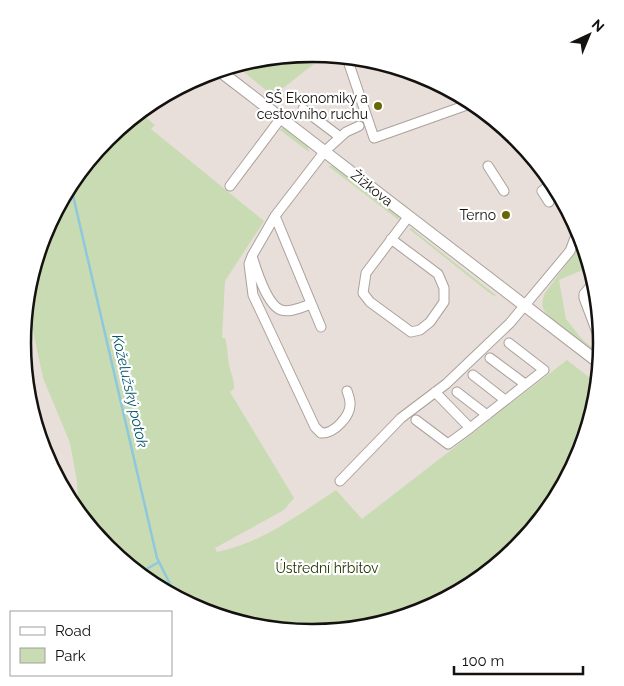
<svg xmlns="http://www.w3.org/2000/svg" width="624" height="686" font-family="Raleway,sans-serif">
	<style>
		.green { fill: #c8dbb3 }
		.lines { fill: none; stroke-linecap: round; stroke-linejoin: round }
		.stream { stroke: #8fc8de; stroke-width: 2.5 }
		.minor-casing { stroke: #aba19c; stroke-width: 11 }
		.major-casing { stroke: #aba19c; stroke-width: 13 }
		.minor { stroke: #fff; stroke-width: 9 }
		.major { stroke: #fff; stroke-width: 11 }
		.poi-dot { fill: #696700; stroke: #fff; stroke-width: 2 }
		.labels { text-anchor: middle; stroke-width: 4.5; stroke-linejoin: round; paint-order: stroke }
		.poi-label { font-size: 14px; fill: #14110f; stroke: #fff; text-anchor: end }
		.street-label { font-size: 14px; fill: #14110f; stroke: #fff }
		.park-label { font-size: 14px; fill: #223401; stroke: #fff }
		.water-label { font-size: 15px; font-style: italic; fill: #08576e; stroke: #fff }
		.rim { fill: none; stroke: #14110f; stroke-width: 2.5 }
	</style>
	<rect width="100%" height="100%" fill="#e9dfda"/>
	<path class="green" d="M 312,54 L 324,56 L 273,96 L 239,68 Z
		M 143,115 L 155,125 L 151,129 L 264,221 L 225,281 L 222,338 L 225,338 C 228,347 227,356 229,364 C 230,372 235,381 234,389 L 230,392 L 294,498 L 284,510 L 215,548 L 217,552 C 262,543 298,515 336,490 L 362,519 L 567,360 L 594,381 L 579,454 L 517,548 L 423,611 L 312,632 L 201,610 L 107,548 L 78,503 L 77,482 L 70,443 L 43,378 L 29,312 L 45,232 L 107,138 Z
		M 283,127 C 291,133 309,141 309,152 L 280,130 Z
		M 328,166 L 334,166 L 337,168 L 399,216 L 400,221 Z
		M 412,228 L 417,233 L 497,296 L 492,295 L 409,229 Z
		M 583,247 L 587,268 L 559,280 L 566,319 L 581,338 L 597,352 L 598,354 L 548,316 C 541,308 541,302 545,293 L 574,254 Z"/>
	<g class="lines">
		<path class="stream" d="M 72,191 L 157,558 L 174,592
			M 143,571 L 159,562"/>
		<g class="minor-casing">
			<path id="minor" d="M 348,61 L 374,138 L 467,105
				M 303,109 L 340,137
				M 488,166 L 504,191
				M 230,186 L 281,118
				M 549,202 L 542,191 L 549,186
				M 275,216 L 321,327
				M 391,239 L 438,274 L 444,288 L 444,302 L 430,322 L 420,330 L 411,332 L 370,302 L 363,293 L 366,273 L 409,216
				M 252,256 C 256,269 267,305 281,310 C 290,313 302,307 311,304
				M 590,287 L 584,294 L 584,298 L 601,343
				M 490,358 L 525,384
				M 473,375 L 505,400
				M 347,391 C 348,394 350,399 350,403 C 351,416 334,434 321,433 L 315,427 L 253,295 L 249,264 L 252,256 L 275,216 L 325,151 L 346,132 L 359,126
				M 457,392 L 487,415
				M 416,420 L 448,444 L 470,428 L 435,392
				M 470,428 L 544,370 L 509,343
				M 340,481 L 401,418 L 446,384 L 510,323 L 570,251 L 578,230"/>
		</g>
		<g class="major-casing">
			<path id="major" d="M 221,72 L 598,362"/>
		</g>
		<use href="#minor" class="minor"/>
		<use href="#major" class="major"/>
	</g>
	<g class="poi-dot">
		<circle cx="378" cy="106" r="5"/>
		<circle cx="506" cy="215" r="5"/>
	</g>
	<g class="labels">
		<g class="poi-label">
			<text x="368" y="103">SŠ Ekonomiky a<tspan x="368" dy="16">cestovního ruchu</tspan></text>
			<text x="496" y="220">Terno</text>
		</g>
		<g class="street-label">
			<text transform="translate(372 188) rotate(38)" y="5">Žižkova</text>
		</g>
		<g class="park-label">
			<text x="327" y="573">Ústřední hřbitov</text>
		</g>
		<g class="water-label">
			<text transform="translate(130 391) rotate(77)" y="5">Koželužský potok</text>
		</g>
	</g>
	<path d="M0 0H624V686H0ZM31 343a281 281 0 1 1 562 0a281 281 0 1 1-562 0Z" fill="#fff" fill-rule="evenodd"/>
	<path class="rim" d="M31 343a281 281 0 1 1 562 0a281 281 0 1 1-562 0Z"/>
	<rect x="10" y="611" width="162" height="65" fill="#ffffff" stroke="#a1a09f"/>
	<rect x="20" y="627" width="25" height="8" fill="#ffffff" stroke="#a1a09f"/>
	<text x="55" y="636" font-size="15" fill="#14110f">Road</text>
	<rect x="20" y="648" width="25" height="15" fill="#c8dbb3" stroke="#a1a09f"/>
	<text x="55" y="661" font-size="15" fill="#14110f">Park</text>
	<g transform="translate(589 35) rotate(44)" stroke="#ffffff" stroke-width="4" paint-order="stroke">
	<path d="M0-4L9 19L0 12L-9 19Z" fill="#14110f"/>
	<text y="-8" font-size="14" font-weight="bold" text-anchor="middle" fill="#14110f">N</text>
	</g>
	<path d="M454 666v8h129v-8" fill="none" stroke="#14110f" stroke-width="2.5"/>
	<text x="462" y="666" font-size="15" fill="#14110f" stroke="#ffffff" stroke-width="4" paint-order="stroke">100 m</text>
</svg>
